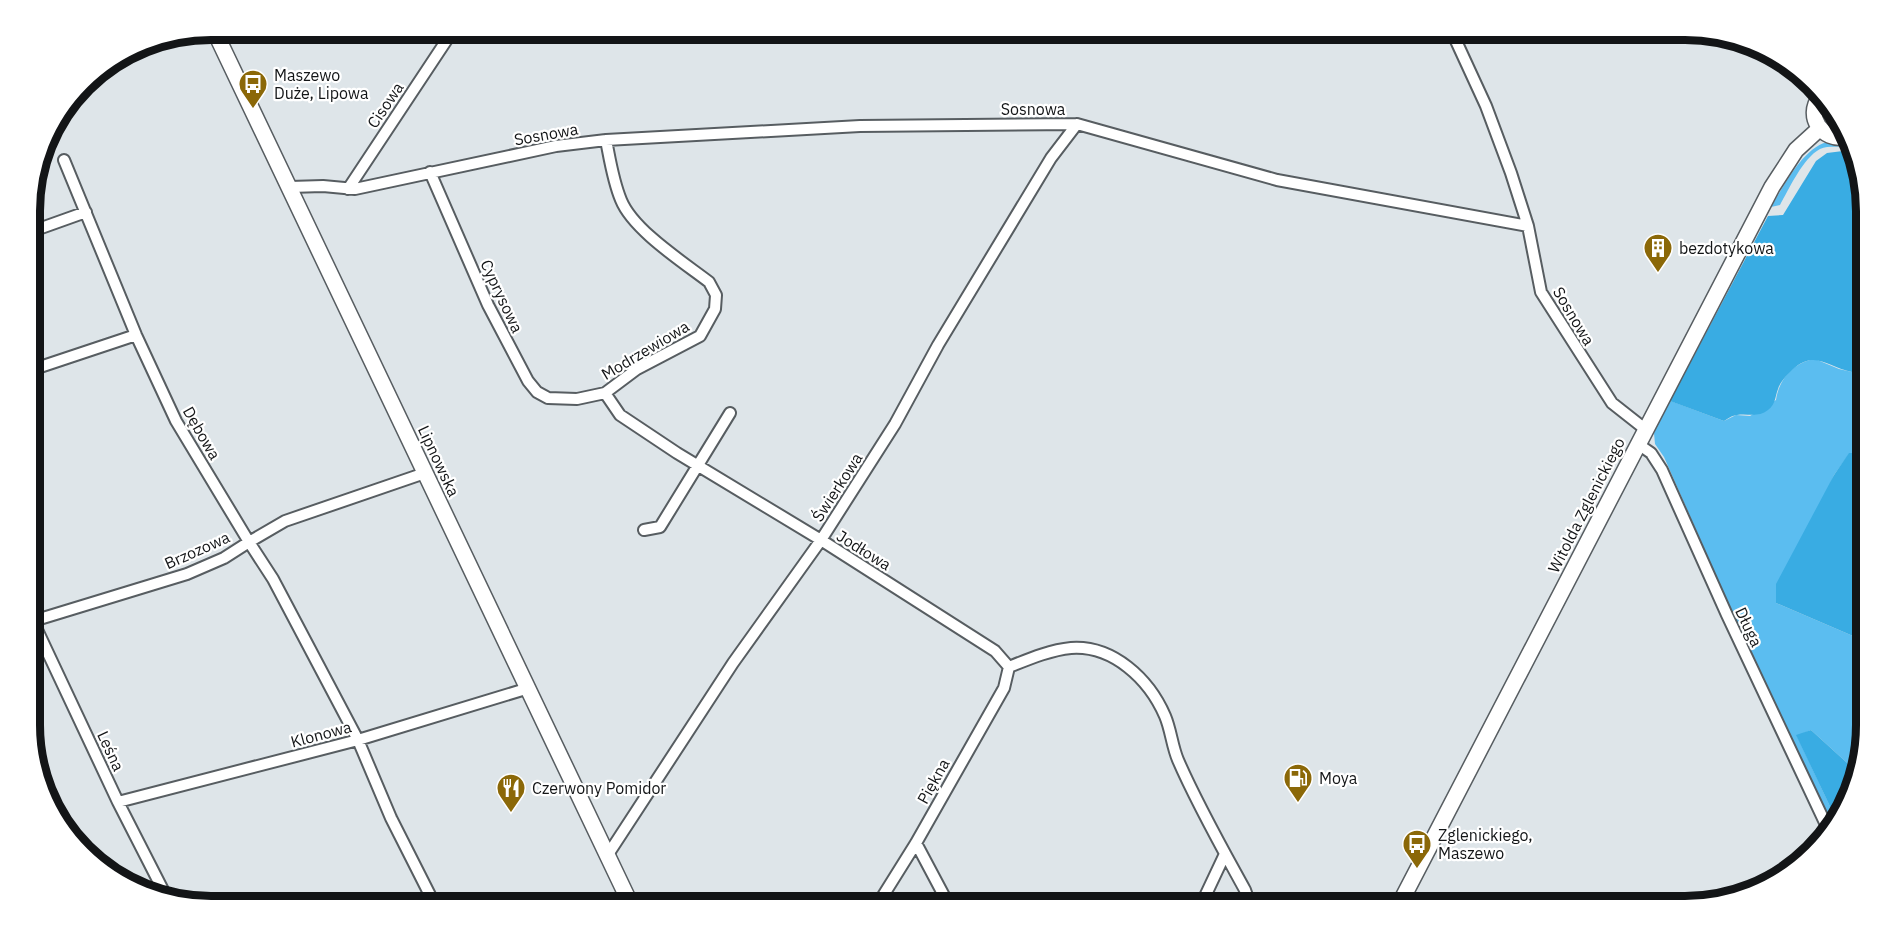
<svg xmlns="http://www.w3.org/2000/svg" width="1897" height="937" font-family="'IBM Plex Sans',sans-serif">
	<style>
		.green { fill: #5bbdf0 }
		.forest { fill: #39ace3 }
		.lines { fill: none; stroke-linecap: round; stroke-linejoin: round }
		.street-casing { stroke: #575d61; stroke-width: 14 }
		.secondary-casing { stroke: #575d61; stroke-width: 18 }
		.street { stroke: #fff; stroke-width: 10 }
		.secondary { stroke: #fff; stroke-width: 15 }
		.labels { text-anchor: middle; stroke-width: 4.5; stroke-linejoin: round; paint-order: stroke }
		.poi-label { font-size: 16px; fill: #131517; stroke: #fff; text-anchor: start }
		.street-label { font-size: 16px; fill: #131517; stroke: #fff }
		.rim { fill: none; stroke: #131517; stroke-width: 8 }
	</style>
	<rect width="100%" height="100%" fill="#dee5e9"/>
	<path class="green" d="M 1827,142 L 1848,142 L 1849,145 C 1840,148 1829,145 1820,149 C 1803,158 1789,189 1780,205 L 1771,207 C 1784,186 1802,149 1827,142 Z
		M 1815,359 L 1839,369 L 1852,372 L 1862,401 L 1866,405 L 1866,455 L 1861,453 L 1849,454 L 1834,475 L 1776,603 L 1867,642 L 1867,726 L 1856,771 L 1811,730 L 1797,736 L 1836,819 L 1832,824 L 1750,653 L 1664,457 L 1655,444 L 1654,433 L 1668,400 L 1724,421 L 1736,415 L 1750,416 L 1776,400 C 1779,379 1794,362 1815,359 Z"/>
	<path class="forest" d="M 1851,150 L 1865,188 L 1866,405 L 1862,401 L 1852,372 C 1827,367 1815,349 1792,370 C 1787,375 1780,382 1778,389 C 1775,396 1776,404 1768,410 C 1758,418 1747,413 1737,415 C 1733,415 1727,419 1724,421 L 1670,401 L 1768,216 L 1783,215 L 1816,161 L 1827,153 Z
		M 1849,453 L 1861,453 L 1866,455 L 1867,642 L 1776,603 L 1776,584 L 1834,475 Z
		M 1811,730 L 1856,771 L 1848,805 L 1836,819 L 1796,735 Z"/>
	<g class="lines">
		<g class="street-casing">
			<path id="street" d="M 1451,30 L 1486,106 L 1511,173 L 1528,226 L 1541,292 L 1612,403 L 1645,429
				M 64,160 L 136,335 L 176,421 L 249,542 L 285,521 L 425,473
				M 430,172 L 488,305 L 528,381 L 537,392 L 548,398 L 577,399 L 605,393 L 637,369 L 700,336 L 715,309 L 716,295 L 709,282 C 683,262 633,230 621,200 C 613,181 610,160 606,140
				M 290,187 L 323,186 L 355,189 L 556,146 L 606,140 L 860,126 L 1077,124 L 1277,180 L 1528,226
				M 348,189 L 448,38
				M 30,232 L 86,212
				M 31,370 L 136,335
				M 605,393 L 620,415 L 677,453 L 821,540 L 995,651 L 1009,667
				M 1638,444 L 1651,453 L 1662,470 L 1727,615 L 1828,829
				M 644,530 L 660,527 L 730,413
				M 31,617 L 118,802 L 166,896
				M 33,621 L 187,574 L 224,558 L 249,542 L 273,579 L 358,740 L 391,818 L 436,907
				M 1009,667 C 1029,659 1050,650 1071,648 C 1113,645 1149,679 1165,716 C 1171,730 1172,746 1178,760 C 1197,804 1222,848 1245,890 L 1251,907
				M 118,802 L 358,740 L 529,688
				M 916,843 L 950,907
				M 607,856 L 733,663 L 821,540 L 895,424 L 938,345 L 1051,158 L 1077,124
				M 876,907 L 916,843 L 1004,688 L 1009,667
				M 1200,907 L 1225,854"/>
		</g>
		<g class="secondary-casing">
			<path id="secondary" d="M 214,30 L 632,907
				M 1820,97 C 1805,117 1822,141 1846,137
				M 1398,907 L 1772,187 L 1796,150 L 1819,129"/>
		</g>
		<use href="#street" class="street"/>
		<use href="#secondary" class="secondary"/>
	</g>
	<defs>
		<g id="bus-pin" transform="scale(1.5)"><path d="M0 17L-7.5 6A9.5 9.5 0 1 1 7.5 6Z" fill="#8b6808" stroke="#fff"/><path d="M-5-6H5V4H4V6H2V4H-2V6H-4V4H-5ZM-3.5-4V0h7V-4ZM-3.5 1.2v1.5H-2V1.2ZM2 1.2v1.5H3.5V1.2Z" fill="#fff"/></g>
		<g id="building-pin" transform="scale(1.5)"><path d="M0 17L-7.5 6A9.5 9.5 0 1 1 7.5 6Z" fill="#8b6808" stroke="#fff"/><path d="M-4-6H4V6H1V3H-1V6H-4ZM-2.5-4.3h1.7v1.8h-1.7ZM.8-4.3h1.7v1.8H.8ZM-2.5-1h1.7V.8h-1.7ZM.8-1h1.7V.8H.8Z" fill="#fff"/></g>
		<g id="fuel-pin" transform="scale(1.5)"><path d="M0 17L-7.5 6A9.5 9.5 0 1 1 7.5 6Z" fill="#8b6808" stroke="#fff"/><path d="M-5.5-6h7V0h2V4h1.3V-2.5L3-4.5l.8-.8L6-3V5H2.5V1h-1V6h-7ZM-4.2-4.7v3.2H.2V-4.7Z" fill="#fff"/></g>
		<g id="restaurant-pin" transform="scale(1.5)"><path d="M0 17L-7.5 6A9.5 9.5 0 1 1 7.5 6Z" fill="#8b6808" stroke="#fff"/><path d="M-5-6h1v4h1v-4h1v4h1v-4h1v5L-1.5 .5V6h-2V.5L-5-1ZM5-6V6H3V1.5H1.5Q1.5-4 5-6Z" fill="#fff"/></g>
	</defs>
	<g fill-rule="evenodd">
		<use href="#bus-pin" x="253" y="84"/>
		<use href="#building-pin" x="1658" y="248"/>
		<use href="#fuel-pin" x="1298" y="778"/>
		<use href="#restaurant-pin" x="511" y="788"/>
		<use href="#bus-pin" x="1417" y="844"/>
	</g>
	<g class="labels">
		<g class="poi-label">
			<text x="274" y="81">Maszewo<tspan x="274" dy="18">Duże, Lipowa</tspan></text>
			<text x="1679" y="254">bezdotykowa</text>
			<text x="1319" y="784">Moya</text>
			<text x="532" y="794">Czerwony Pomidor</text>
			<text x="1438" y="841">Zglenickiego,<tspan x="1438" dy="18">Maszewo</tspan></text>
		</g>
		<g class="street-label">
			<text transform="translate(385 105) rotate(-56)" y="6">Cisowa</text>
			<text x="1033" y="115">Sosnowa</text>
			<text transform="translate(546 134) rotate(-10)" y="6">Sosnowa</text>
			<text transform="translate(502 296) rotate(65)" y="6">Cyprysowa</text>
			<text transform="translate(1574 316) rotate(59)" y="6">Sosnowa</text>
			<text transform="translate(645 350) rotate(-31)" y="6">Modrzewiowa</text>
			<text transform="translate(202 433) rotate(60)" y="6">Dębowa</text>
			<text transform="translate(439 461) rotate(65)" y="6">Lipnowska</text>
			<text transform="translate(837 487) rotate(-57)" y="6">Świerkowa</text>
			<text transform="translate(1586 505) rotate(-63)" y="6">Witolda Zglenickiego</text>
			<text transform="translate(197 550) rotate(-24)" y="6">Brzozowa</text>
			<text transform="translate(864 550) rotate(32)" y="6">Jodłowa</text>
			<text transform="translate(1749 627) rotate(65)" y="6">Długa</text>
			<text transform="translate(321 734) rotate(-15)" y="6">Klonowa</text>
			<text transform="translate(111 751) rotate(65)" y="6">Leśna</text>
			<text transform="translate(933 781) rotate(-61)" y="6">Piękna</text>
		</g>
	</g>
	<path d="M0 0H1897V937H0ZM211 40H1685A171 171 0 0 1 1856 211V725A171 171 0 0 1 1685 896H211A171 171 0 0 1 40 725V211A171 171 0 0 1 211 40Z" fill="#fff" fill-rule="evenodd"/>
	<path class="rim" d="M211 40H1685A171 171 0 0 1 1856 211V725A171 171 0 0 1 1685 896H211A171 171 0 0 1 40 725V211A171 171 0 0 1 211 40Z"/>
</svg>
